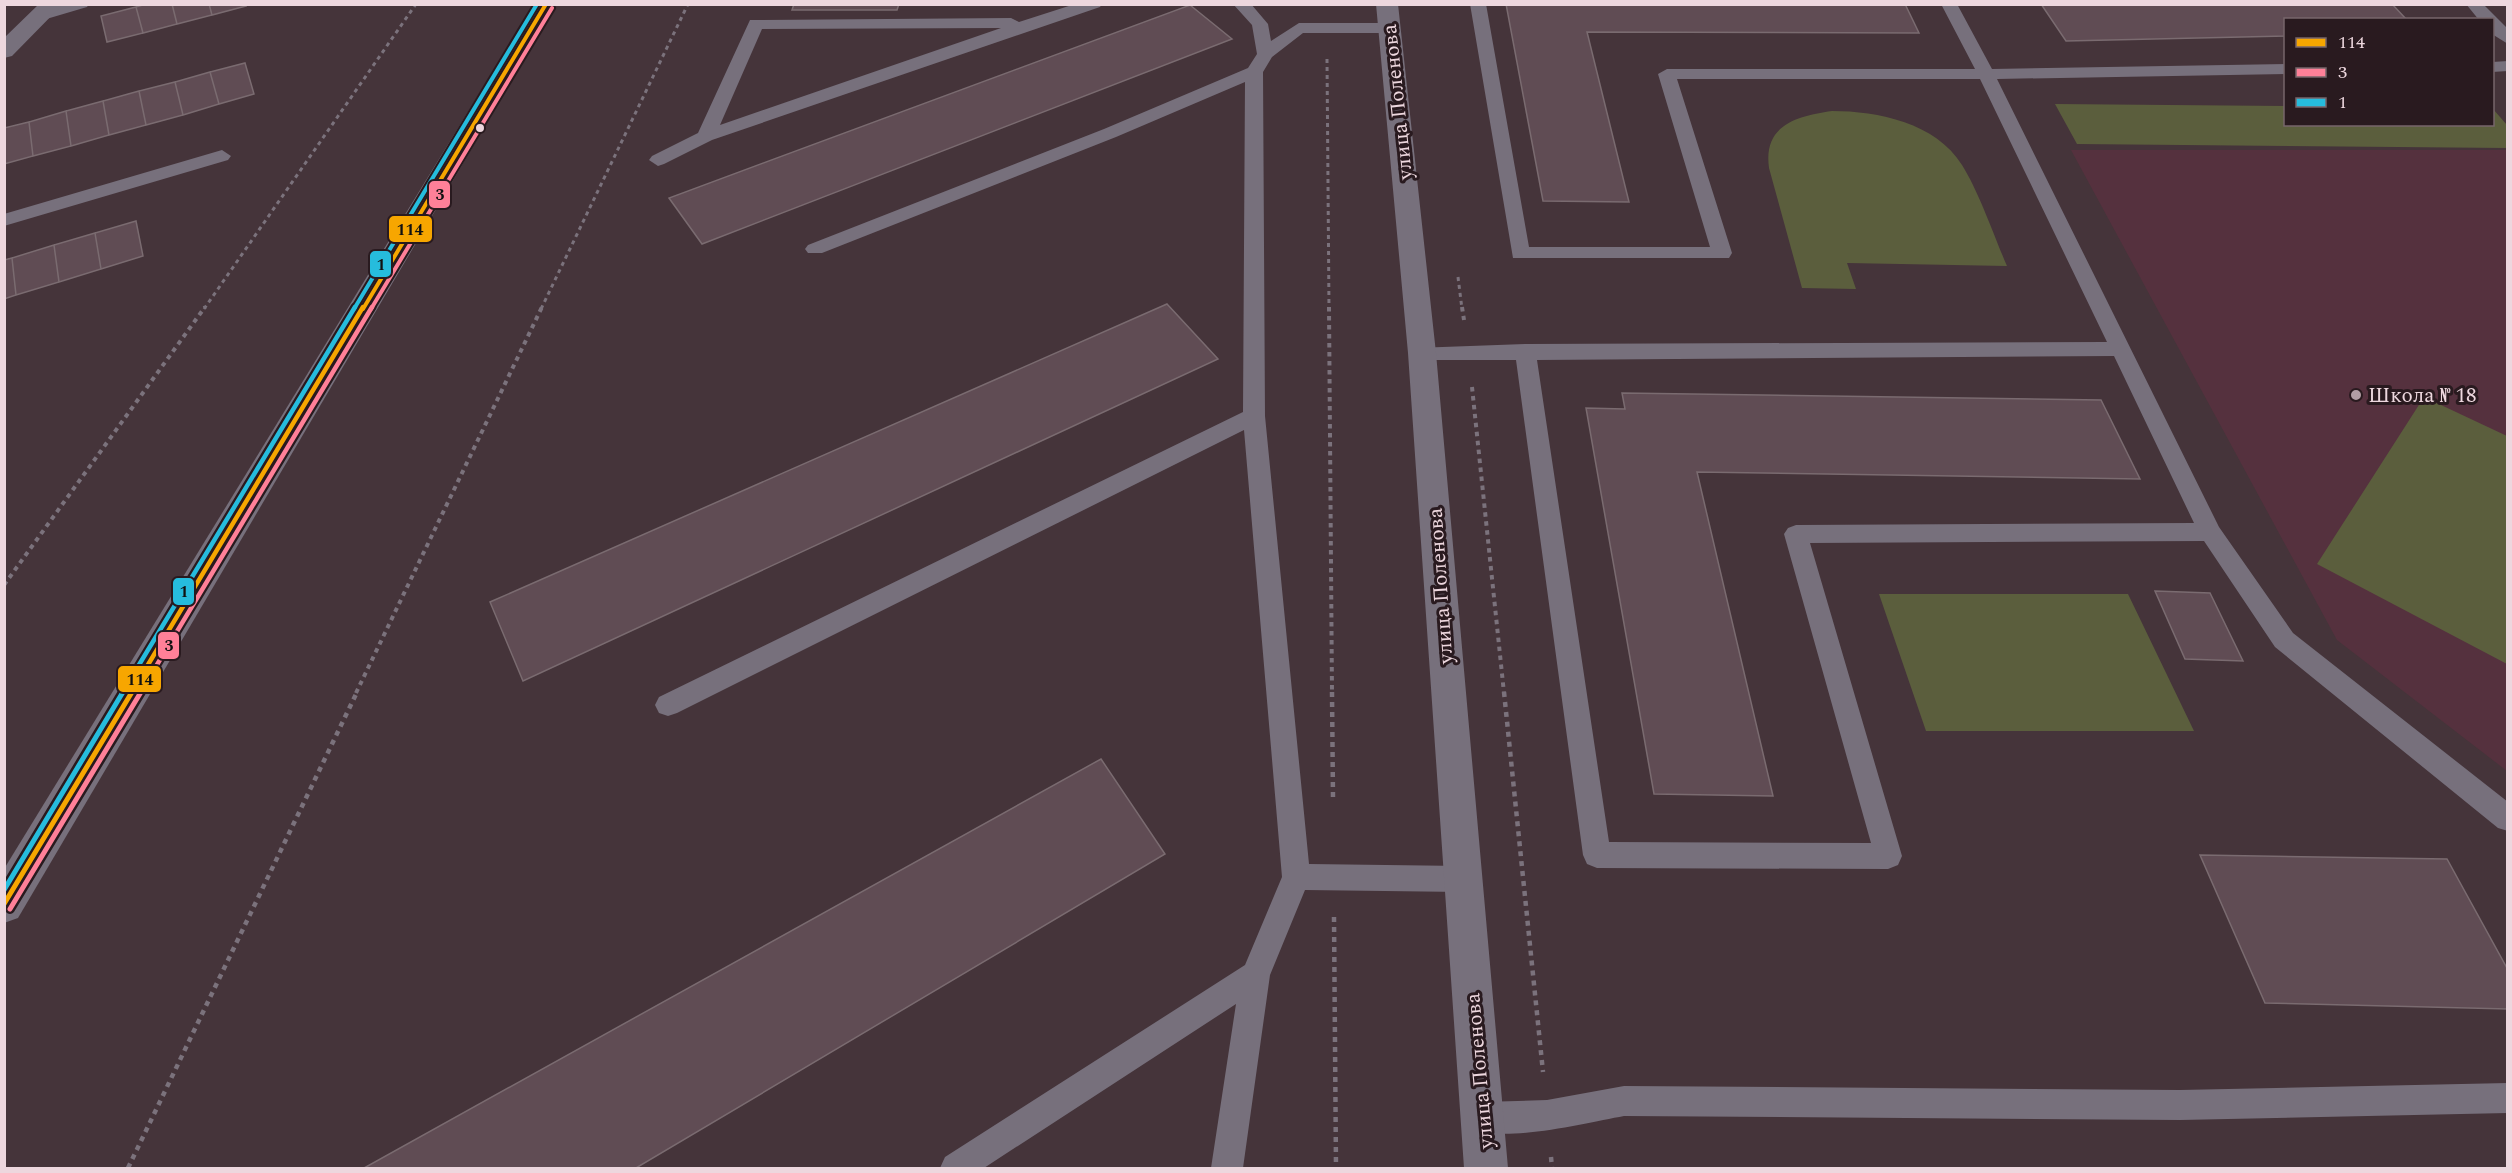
<svg xmlns="http://www.w3.org/2000/svg" width="2512" height="1173" font-family="Spectral,serif">
	<style>
		.built { fill: #55313e }
		.green { fill: #5b5e3d }
		.building { fill: #604c54; stroke: #7a6b70; stroke-width: 1.5 }
		.lines { fill: none; stroke-linecap: round; stroke-linejoin: round }
		.path-far2 { stroke: #7b727c; stroke-width: 3; stroke-dasharray: 4 4; stroke-linecap: butt }
		.path-far1 { stroke: #7b727c; stroke-width: 4; stroke-dasharray: 4.5 4.5; stroke-linecap: butt }
		.path { stroke: #7b727c; stroke-width: 4.5; stroke-dasharray: 5 5; stroke-linecap: butt }
		.service { fill: #77707c; fill-rule: evenodd }
		.minor { fill: #77707c; fill-rule: evenodd }
		.tertiary { fill: #77707c; fill-rule: evenodd }
		.bus-1-far2-casing { stroke: #291a1f; stroke-width: 8 }
		.bus-1-far1-casing { stroke: #291a1f; stroke-width: 9 }
		.bus-1-casing { stroke: #291a1f; stroke-width: 10 }
		.bus-2-far2-casing { stroke: #291a1f; stroke-width: 8 }
		.bus-2-far1-casing { stroke: #291a1f; stroke-width: 9 }
		.bus-2-casing { stroke: #291a1f; stroke-width: 10 }
		.bus-3-far2-casing { stroke: #291a1f; stroke-width: 8 }
		.bus-3-far1-casing { stroke: #291a1f; stroke-width: 9 }
		.bus-3-casing { stroke: #291a1f; stroke-width: 10 }
		.bus-1-far2 { stroke: #f7a600; stroke-width: 4 }
		.bus-1-far1 { stroke: #f7a600; stroke-width: 4.5 }
		.bus-1 { stroke: #f7a600; stroke-width: 5 }
		.bus-2-far2 { stroke: #ff8098; stroke-width: 4 }
		.bus-2-far1 { stroke: #ff8098; stroke-width: 4.5 }
		.bus-2 { stroke: #ff8098; stroke-width: 5 }
		.bus-3-far2 { stroke: #26bcdd; stroke-width: 4 }
		.bus-3-far1 { stroke: #26bcdd; stroke-width: 4.5 }
		.bus-3 { stroke: #26bcdd; stroke-width: 5 }
		.bus-dot { fill: #edd7de; stroke: #291a1f; stroke-width: 2 }
		.poi-dot { fill: #b29ea5; stroke: #291a1f; stroke-width: 2 }
		.labels { text-anchor: middle; stroke-width: 6; stroke-linejoin: round; paint-order: stroke }
		.street-label { font-size: 21px; fill: #edd7de; stroke: #291a1f }
		.poi-label { font-size: 21px; fill: #edd7de; stroke: #291a1f; text-anchor: start }
		.line-badge { stroke: #291a1f; stroke-width: 2 }
		.pale-badge-label { font-size: 16px; text-anchor: middle; font-weight: bold; fill: #111 }
	</style>
	<rect width="100%" height="100%" fill="#45343a"/>
	<path class="built" d="M 2071,150 L 2507,150 L 2507,771 L 2337,640 Z"/>
	<path class="green" d="M 2055,104 L 2285,106 L 2286,124 L 2492,124 L 2493,109 L 2507,125 L 2507,148 L 2077,144 Z
		M 1832,111 C 1878,111 1936,123 1962,165 C 1979,192 1994,236 2007,266 L 1847,263 L 1856,289 L 1802,288 L 1769,168 C 1763,125 1797,116 1832,111 Z
		M 2424,397 L 2507,436 L 2507,664 L 2317,564 Z
		M 1879,594 L 2128,594 L 2194,731 L 1926,731 Z"/>
	<path class="building" d="M 146,4 L 172,4 L 177,24 L 143,33 L 136,7 Z
		M 172,4 L 209,4 L 212,15 L 177,24 Z
		M 209,4 L 245,4 L 246,6 L 212,15 Z
		M 794,4 L 899,4 L 897,10 L 792,10 Z
		M 1506,4 L 1905,4 L 1919,33 L 1587,32 L 1629,202 L 1543,201 Z
		M 2041,4 L 2392,4 L 2407,20 L 2286,20 L 2286,36 L 2066,41 Z
		M 1190,5 L 1232,39 L 702,244 L 669,198 Z
		M 136,7 L 143,33 L 107,42 L 101,16 Z
		M 245,63 L 254,94 L 219,104 L 210,72 Z
		M 210,72 L 219,104 L 183,115 L 175,82 Z
		M 175,82 L 183,115 L 146,125 L 139,91 Z
		M 139,91 L 146,125 L 109,135 L 103,101 Z
		M 103,101 L 109,135 L 71,146 L 66,111 Z
		M 66,111 L 71,146 L 33,156 L 29,122 Z
		M 29,122 L 33,156 L 4,164 L 4,128 Z
		M 136,221 L 143,256 L 101,269 L 95,233 Z
		M 95,233 L 101,269 L 59,282 L 54,245 Z
		M 54,245 L 59,282 L 16,295 L 12,258 Z
		M 12,258 L 16,295 L 4,299 L 4,260 Z
		M 1167,304 L 1218,359 L 523,681 L 490,602 Z
		M 1622,393 L 2101,400 L 2140,479 L 1697,472 L 1773,796 L 1654,794 L 1586,408 L 1625,409 Z
		M 2155,591 L 2210,593 L 2243,661 L 2185,659 Z
		M 1101,759 L 1165,854 L 636,1168 L 364,1168 Z
		M 2200,855 L 2447,859 L 2508,970 L 2508,1009 L 2265,1003 Z"/>
	<g class="lines">
		<path class="path-far2" d="M 1327,59 L 1329,309
			M 1458,277 L 1462,309
			M 204,309 L 416,4
			M 541,309 L 688,4"/>
		<path class="path-far1" d="M 1329,307 L 1332,693
			M 1462,307 L 1464,320
			M 1472,387 L 1504,693
			M 4,585 L 205,307
			M 356,693 L 542,307"/>
		<path class="path" d="M 1332,692 L 1333,799
			M 1504,692 L 1543,1072
			M 1334,917 L 1336,1168
			M 1551,1157 L 1552,1168
			M 128,1168 L 357,692"/>
		<path class="service" d="M 61,4 L 89,4 L 87,7 L 43,20 L 35,15 L 37,12 Z
			M 1075,4 L 1102,4 L 1100,7 L 712,140 L 664,164 L 658,166 L 649,160 L 652,156 L 698,133 L 750,20 L 1011,18 L 1019,22 ZM 1001,28 L 720,125 L 762,29 Z
			M 1233,4 L 1251,4 L 1268,24 L 1271,41 L 1299,23 L 1390,23 L 1398,28 L 1390,33 L 1303,33 L 1272,57 L 1263,72 L 1265,416 L 1309,864 L 1463,866 L 1473,870 L 1477,879 L 1473,888 L 1463,892 L 1305,890 L 1270,975 L 1243,1168 L 1211,1168 L 1236,1004 L 984,1168 L 940,1168 L 945,1157 L 1245,965 L 1282,877 L 1244,430 L 677,713 L 668,716 L 659,713 L 655,705 L 659,697 L 1243,412 L 1245,82 L 1116,137 L 822,253 L 808,253 L 805,249 L 808,245 L 1104,129 L 1248,68 L 1257,54 L 1252,25 Z
			M 1470,4 L 1486,4 L 1529,247 L 1710,247 L 1658,74 L 1667,69 L 1975,69 L 1941,4 L 1957,4 L 1992,69 L 2286,64 L 2286,74 L 1997,79 L 2219,527 L 2293,633 L 2508,802 L 2508,831 L 2498,828 L 2275,647 L 2204,541 L 1810,543 L 1902,856 L 1898,865 L 1888,869 L 1597,868 L 1587,864 L 1583,855 L 1516,360 L 1422,360 L 1415,358 L 1412,353 L 1415,348 L 1525,344 L 2107,342 L 1980,79 L 1677,79 L 1732,253 L 1729,258 L 1513,258 ZM 2114,356 L 2194,523 L 1796,525 L 1788,528 L 1784,534 L 1871,843 L 1609,842 L 1537,360 Z
			M 2466,4 L 2483,4 L 2508,29 L 2508,44 L 2492,34 L 2492,20 L 2479,20 Z
			M 2508,61 L 2508,71 L 2492,72 L 2492,62 Z
			M 222,150 L 231,156 L 228,160 L 4,226 L 4,214 Z
			M 2508,1083 L 2508,1113 L 2180,1120 L 1624,1116 C 1586,1123 1506,1143 1471,1129 L 1466,1118 L 1471,1107 L 1482,1102 L 1547,1100 L 1624,1086 L 2180,1090 Z"/>
		<path class="minor" d="M 39,4 L 63,4 L 12,56 L 4,58 L 4,38 Z
			M 1376,4 L 1398,4 L 1436,353 L 1508,1168 L 1464,1168 L 1408,353 Z"/>
		<path class="tertiary" d="M 534,4 L 557,4 L 18,918 L 4,923 L 4,869 Z"/>
		<g class="bus-1-far2-casing">
			<path id="bus-1-far2" d="M 363,309 L 546,4"/>
		</g>
		<g class="bus-1-far1-casing">
			<path id="bus-1-far1" d="M 131,693 L 363,307"/>
		</g>
		<g class="bus-1-casing">
			<path id="bus-1" d="M 4,904 L 132,692"/>
		</g>
		<g class="bus-2-far2-casing">
			<path id="bus-2-far2" d="M 371,309 L 552,8"/>
		</g>
		<g class="bus-2-far1-casing">
			<path id="bus-2-far1" d="M 140,693 L 372,307"/>
		</g>
		<g class="bus-2-casing">
			<path id="bus-2" d="M 10,909 L 141,692"/>
		</g>
		<g class="bus-3-far2-casing">
			<path id="bus-3-far2" d="M 354,309 L 537,4"/>
		</g>
		<g class="bus-3-far1-casing">
			<path id="bus-3-far1" d="M 122,693 L 355,307"/>
		</g>
		<g class="bus-3-casing">
			<path id="bus-3" d="M 4,890 L 123,692"/>
		</g>
		<use href="#bus-1-far2" class="bus-1-far2"/>
		<use href="#bus-1-far1" class="bus-1-far1"/>
		<use href="#bus-1" class="bus-1"/>
		<use href="#bus-2-far2" class="bus-2-far2"/>
		<use href="#bus-2-far1" class="bus-2-far1"/>
		<use href="#bus-2" class="bus-2"/>
		<use href="#bus-3-far2" class="bus-3-far2"/>
		<use href="#bus-3-far1" class="bus-3-far1"/>
		<use href="#bus-3" class="bus-3"/>
	</g>
	<circle class="bus-dot" cx="480" cy="128" r="5"/>
	<circle class="poi-dot" cx="2356" cy="395" r="6"/>
	<g class="labels">
		<g class="street-label">
			<text transform="translate(1397 102) rotate(-96)" y="7">улица Поленова</text>
			<text transform="translate(1440 586) rotate(-94)" y="7">улица Поленова</text>
			<text transform="translate(1479 1071) rotate(-95)" y="7">улица Поленова</text>
		</g>
		<g class="poi-label">
			<text x="2368" y="402">Школа № 18</text>
		</g>
	</g>
	<g class="line-badge">
		<rect x="428" y="180" width="23" height="29" rx="6" fill="#ff8098"/>
		<rect x="388" y="215" width="45" height="28" rx="6" fill="#f7a600"/>
		<rect x="369" y="250" width="23" height="28" rx="6" fill="#26bcdd"/>
		<rect x="172" y="577" width="23" height="29" rx="6" fill="#26bcdd"/>
		<rect x="157" y="631" width="23" height="29" rx="6" fill="#ff8098"/>
		<rect x="117" y="665" width="45" height="28" rx="6" fill="#f7a600"/>
	</g>
	<g class="pale-badge-label">
		<text x="440" y="200">3</text>
		<text x="410" y="235">114</text>
		<text x="381" y="270">1</text>
		<text x="184" y="597">1</text>
		<text x="169" y="651">3</text>
		<text x="140" y="685">114</text>
	</g>
	<rect width="2512" height="1173" fill="none" stroke="#edd7de" stroke-width="12"/>
	<rect x="2284" y="18" width="210" height="108" fill="#291a1f" stroke="#77666b" stroke-width="1.5"/>
	<rect x="2296" y="38" width="30" height="9" fill="#f7a600" stroke="#77666b" stroke-width="1.5"/>
	<text x="2338" y="48" font-size="18" fill="#edd7de">114</text>
	<rect x="2296" y="68" width="30" height="9" fill="#ff8098" stroke="#77666b" stroke-width="1.5"/>
	<text x="2338" y="78" font-size="18" fill="#edd7de">3</text>
	<rect x="2296" y="98" width="30" height="9" fill="#26bcdd" stroke="#77666b" stroke-width="1.5"/>
	<text x="2338" y="108" font-size="18" fill="#edd7de">1</text>
</svg>
